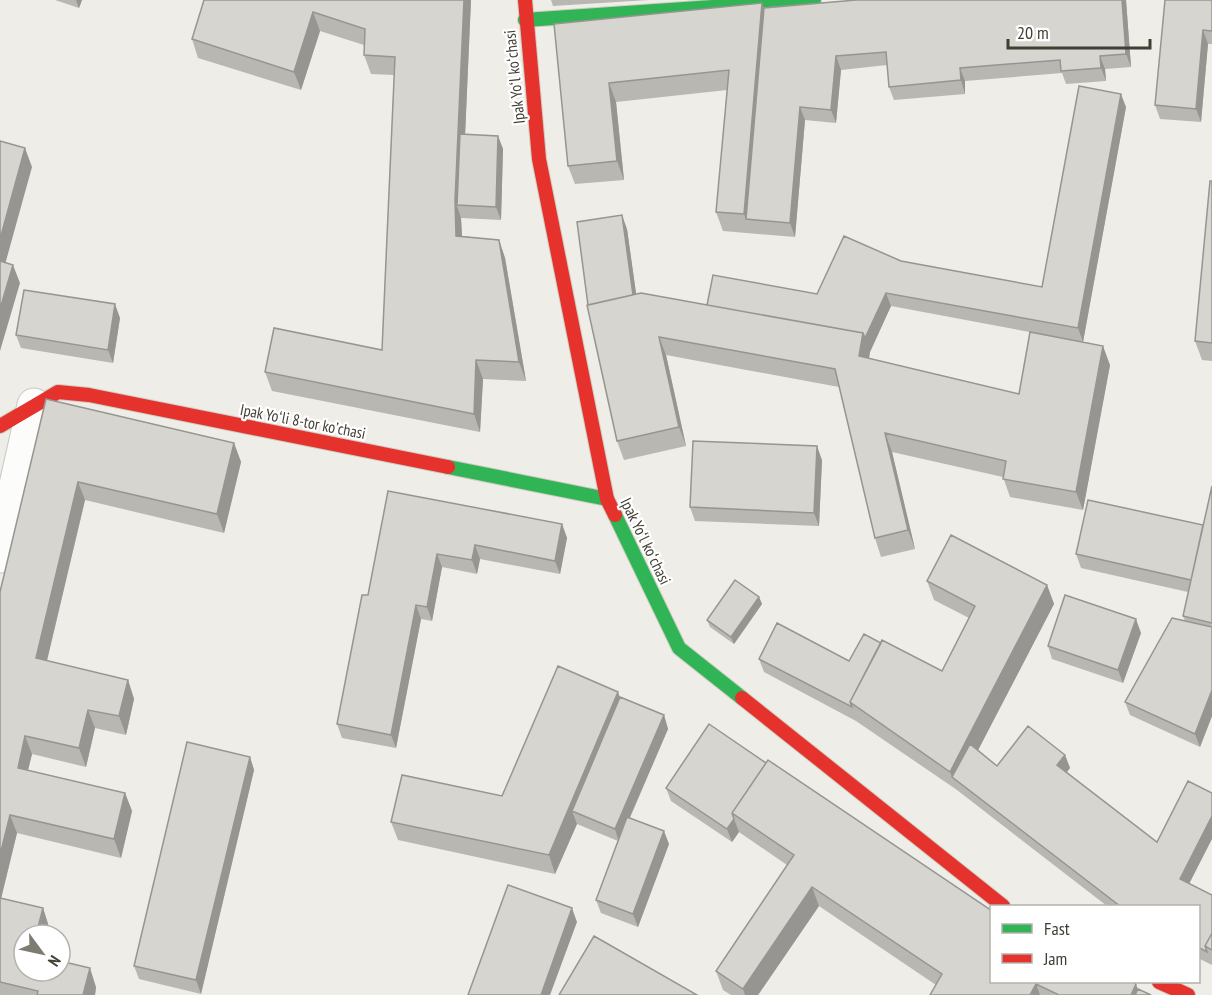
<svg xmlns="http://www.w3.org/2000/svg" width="1212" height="995" font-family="'PT Sans Narrow',sans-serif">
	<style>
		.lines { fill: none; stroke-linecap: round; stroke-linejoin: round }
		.street-casing { stroke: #cac8c3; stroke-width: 35 }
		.fast-casing { stroke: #cfccc1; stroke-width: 16 }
		.jam-casing { stroke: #cfccc1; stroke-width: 16 }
		.street { stroke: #fcfcfb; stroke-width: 33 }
		.fast { stroke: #30b455; stroke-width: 14 }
		.jam { stroke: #e5322d; stroke-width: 14 }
		.wall { fill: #b9b7b2 }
		.shaded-wall { fill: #969591 }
		.building { fill: #d7d5cf; stroke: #969591; stroke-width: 1.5 }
		.labels { text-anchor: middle; stroke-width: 4.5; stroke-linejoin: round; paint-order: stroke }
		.street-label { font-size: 16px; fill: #423e34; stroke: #fff }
	</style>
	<rect width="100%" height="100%" fill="#eeede7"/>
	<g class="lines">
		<g class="street-casing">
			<path id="street" d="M 0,556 L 34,405"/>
		</g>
		<g class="fast-casing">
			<path id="fast" d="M 525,20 L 814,0
				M 448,467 L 607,499
				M 615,515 L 679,648 L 742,698"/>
		</g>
		<g class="jam-casing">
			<path id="jam" d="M 525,0 L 539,159 L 607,499 L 615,515
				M 0,426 L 58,392 L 89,395 L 448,467
				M 742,698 L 1003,906
				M 1159,982 L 1188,995"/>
		</g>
		<use href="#street" class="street"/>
		<use href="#fast" class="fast"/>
		<use href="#jam" class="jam"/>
	</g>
	<path class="wall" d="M 55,0 L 82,0 L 79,8 Z
		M 204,0 L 471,0 L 465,135 L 498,136 L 503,149 L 501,220 L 461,218 L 462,236 L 499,240 L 505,258 L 526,381 L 483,379 L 480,432 L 272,391 L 265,372 L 382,350 L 394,75 L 371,74 L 364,55 L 364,45 L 320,31 L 301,90 L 198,58 L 192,39 Z
		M 551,0 L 649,0 L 553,6 Z
		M 856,0 L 1126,0 L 1131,67 L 1105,69 L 1106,81 L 1066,84 L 1062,73 L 965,81 L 965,94 L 894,100 L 889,87 L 887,65 L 841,70 L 836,123 L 805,120 L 795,237 L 723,231 L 716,212 L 727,90 L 616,102 L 624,180 L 575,184 L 568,166 L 554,24 Z
		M 1212,0 L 1212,44 L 1208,44 L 1201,122 L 1160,119 L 1155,105 Z
		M 1126,107 L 1083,342 L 891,306 L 870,352 L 869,358 L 1019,394 L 1110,365 L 1083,510 L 1010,497 L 1003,477 L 892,452 L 915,549 L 881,557 L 875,538 L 839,387 L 666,355 L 686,446 L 624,460 L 617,441 L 627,229 L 636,294 L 707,305 L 817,294 L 901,261 L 1042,287 Z
		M 1212,181 L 1212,361 L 1202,360 L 1195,341 Z
		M 120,318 L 113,363 L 21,348 L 16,335 Z
		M 46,399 L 234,443 L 241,462 L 224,533 L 85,500 L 47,661 L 128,680 L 134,699 L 126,735 L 95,728 L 86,767 L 32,754 L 28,770 L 125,793 L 132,811 L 121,858 L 17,833 L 1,898 L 43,908 L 49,927 L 48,935 L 24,935 L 24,971 L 96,987 L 95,995 L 0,995 L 0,592 Z
		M 822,460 L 819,526 L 695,521 L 690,507 Z
		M 1212,486 L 1212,716 L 1200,747 L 1130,715 L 1125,702 L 1185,621 L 1183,616 L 1188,592 L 1081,568 L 1076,554 L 1203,525 Z
		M 388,491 L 562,524 L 567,538 L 560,574 L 480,559 L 477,574 L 442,567 L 432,621 L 421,619 L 396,748 L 342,738 L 337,724 L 368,595 Z
		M 927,581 L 1047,585 L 1054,604 L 978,750 L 997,766 L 1065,755 L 1070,768 L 1067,772 L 1190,884 L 1212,895 L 1212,965 L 1198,958 L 1198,906 L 1107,906 L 957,790 L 856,721 L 764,672 L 759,659 L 849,661 L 881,643 L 942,671 L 969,618 L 934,600 Z
		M 759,597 L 762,604 L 734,644 L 710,627 L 707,620 Z
		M 1141,633 L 1123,683 L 1052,659 L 1048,646 Z
		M 620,697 L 664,715 L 668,729 L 630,818 L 669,844 L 638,927 L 601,913 L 596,900 L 618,841 L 577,824 L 555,874 L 398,840 L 391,822 L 502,796 Z
		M 709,724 L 992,981 L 1138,989 L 1151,995 L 930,995 L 936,985 L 819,906 L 758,995 L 731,995 L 723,990 L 716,971 L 787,865 L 739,832 L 732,842 L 671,801 L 666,788 Z
		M 250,757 L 254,770 L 201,994 L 139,979 L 134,966 Z"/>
	<path class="shaded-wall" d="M 76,0 L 82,0 L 79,8 Z
		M 464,0 L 471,0 L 462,205 L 457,205 L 455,200 Z
		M 1122,0 L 1126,0 L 1131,67 L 1126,54 Z
		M 762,3 L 769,21 L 746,219 L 744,214 Z
		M 313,12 L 320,31 L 301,90 L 294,72 Z
		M 1203,30 L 1208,44 L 1201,122 L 1196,109 Z
		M 836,56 L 841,70 L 836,123 L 831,110 Z
		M 1100,56 L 1105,69 L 1106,81 L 1101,68 Z
		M 960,68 L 965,81 L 965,94 L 961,80 Z
		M 609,83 L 616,102 L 624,180 L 617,161 Z
		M 1121,94 L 1126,107 L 1083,342 L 1078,328 Z
		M 800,107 L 805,120 L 795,237 L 790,223 Z
		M 498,136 L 503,149 L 501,220 L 496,207 Z
		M 25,148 L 32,167 L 1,279 L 0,276 L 0,239 Z
		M 455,200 L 461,218 L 463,254 L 456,236 Z
		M 622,215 L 627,229 L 639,314 L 634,300 Z
		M 499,240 L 505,258 L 526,381 L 519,362 Z
		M 13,265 L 20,283 L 0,351 L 0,309 Z
		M 886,293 L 891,306 L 870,352 L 866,375 L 859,356 L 863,333 Z
		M 115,304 L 120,318 L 113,363 L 108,350 Z
		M 659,337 L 666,355 L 686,446 L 679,427 Z
		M 1103,346 L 1110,365 L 1083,510 L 1076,492 Z
		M 476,360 L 483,379 L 480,432 L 474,414 Z
		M 885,433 L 892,452 L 915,549 L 908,530 Z
		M 234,443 L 241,462 L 224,533 L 217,514 Z
		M 817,446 L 822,460 L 819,526 L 814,513 Z
		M 78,482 L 85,500 L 43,677 L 36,658 Z
		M 562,524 L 567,538 L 560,574 L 555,561 Z
		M 475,545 L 480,559 L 477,574 L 472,560 Z
		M 437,554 L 442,567 L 432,621 L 427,607 Z
		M 1047,585 L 1054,604 L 961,783 L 952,777 L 950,772 Z
		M 759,597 L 762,604 L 734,644 L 731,637 Z
		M 416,605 L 421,619 L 396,748 L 391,735 Z
		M 1136,619 L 1141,633 L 1123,683 L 1118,670 Z
		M 128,680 L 134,699 L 126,735 L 119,716 Z
		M 1212,690 L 1212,716 L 1200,747 L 1195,734 Z
		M 618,692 L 625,711 L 572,811 L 577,824 L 555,874 L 549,855 Z
		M 88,710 L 95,728 L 86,767 L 79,748 Z
		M 664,715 L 668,729 L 619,842 L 615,829 Z
		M 25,736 L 32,754 L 24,786 L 18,768 Z
		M 1065,755 L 1070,768 L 1062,778 L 1057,765 Z
		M 250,757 L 254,770 L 201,994 L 196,980 Z
		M 125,793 L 132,811 L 121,858 L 114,839 Z
		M 10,815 L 17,833 L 0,903 L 0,855 Z
		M 1212,816 L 1212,839 L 1185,892 L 1180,879 Z
		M 734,819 L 739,832 L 732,842 L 727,829 Z
		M 664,831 L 669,844 L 638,927 L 633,914 Z
		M 812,887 L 819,906 L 758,995 L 745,995 L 743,989 Z
		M 43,908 L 49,927 L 48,935 L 36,935 Z
		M 572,908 L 577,922 L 550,995 L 541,995 Z
		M 90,968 L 96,987 L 95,995 L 83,995 Z
		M 1036,984 L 1040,995 L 1030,995 Z
		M 1136,984 L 1140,995 L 1131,995 Z"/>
	<path class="building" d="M 204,0 L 464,0 L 455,200 L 456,236 L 499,240 L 519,362 L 476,360 L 474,414 L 265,372 L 274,328 L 382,350 L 395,57 L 364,55 L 365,29 L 313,12 L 294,72 L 192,39 Z
		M 856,0 L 1122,0 L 1126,54 L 1100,56 L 1101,68 L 1061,71 L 1060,60 L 960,68 L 961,80 L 889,87 L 886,52 L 836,56 L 831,110 L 800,107 L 790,223 L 746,219 L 764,8 Z
		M 1165,0 L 1212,0 L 1212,31 L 1203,30 L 1196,109 L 1155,105 Z
		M 762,3 L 744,214 L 716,212 L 729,70 L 609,83 L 617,161 L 568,166 L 554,24 Z
		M 1079,86 L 1121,94 L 1078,328 L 886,293 L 865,338 L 863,333 L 707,305 L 713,275 L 817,294 L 844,236 L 901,261 L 1042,287 Z
		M 460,134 L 498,136 L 496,207 L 457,205 Z
		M 0,141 L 25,148 L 0,239 Z
		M 1210,181 L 1212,181 L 1212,343 L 1195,341 Z
		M 622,215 L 633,295 L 588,305 L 577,222 Z
		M 0,261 L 13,265 L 0,309 Z
		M 24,290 L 115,304 L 108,350 L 16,335 Z
		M 641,293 L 863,333 L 859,356 L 1019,394 L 1030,332 L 1103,346 L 1076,492 L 1003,479 L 1006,461 L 885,433 L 908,530 L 875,538 L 835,369 L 659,337 L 679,427 L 617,441 L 587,305 Z
		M 46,399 L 234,443 L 217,514 L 78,482 L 36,658 L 128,680 L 119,716 L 88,710 L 79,748 L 25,736 L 18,768 L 125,793 L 114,839 L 10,815 L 0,855 L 0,592 Z
		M 693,441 L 817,446 L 814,513 L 690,507 Z
		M 1212,486 L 1212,623 L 1183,616 Z
		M 388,491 L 562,524 L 555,561 L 475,545 L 472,560 L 437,554 L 427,607 L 416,605 L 391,735 L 337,724 L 362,595 L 368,595 Z
		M 1088,500 L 1203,525 L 1191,580 L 1076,554 Z
		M 951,535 L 1047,585 L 950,772 L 850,702 L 882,640 L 942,671 L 975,606 L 927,581 Z
		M 735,580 L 759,597 L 731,637 L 707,620 Z
		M 1065,595 L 1136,619 L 1118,670 L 1048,646 Z
		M 1172,618 L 1212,627 L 1212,690 L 1195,734 L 1125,702 Z
		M 777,623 L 849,661 L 864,634 L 881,643 L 850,702 L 852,707 L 759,659 Z
		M 558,666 L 618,692 L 549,855 L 391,822 L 402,775 L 502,796 Z
		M 620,697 L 664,715 L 615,829 L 572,811 Z
		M 709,724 L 766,763 L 732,813 L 734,819 L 727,829 L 666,788 Z
		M 1028,726 L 1065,755 L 1057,765 L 1157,842 L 1188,781 L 1212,793 L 1212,816 L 1180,879 L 1212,895 L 1212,933 L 1205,946 L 1207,952 L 1198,947 L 1198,906 L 1120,906 L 952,777 L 970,744 L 997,766 Z
		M 187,742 L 250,757 L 196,980 L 134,966 Z
		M 768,760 L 992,911 L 992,981 L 1132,981 L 1136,984 L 1131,995 L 1059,995 L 1036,984 L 1030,995 L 930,995 L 942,974 L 812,887 L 743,989 L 716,971 L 794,855 L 732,813 Z
		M 627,817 L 664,831 L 633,914 L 596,900 Z
		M 508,885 L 572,908 L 541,995 L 468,995 Z
		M 0,898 L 43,908 L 36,935 L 24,935 L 24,971 L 60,971 L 60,961 L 90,968 L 83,995 L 37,995 L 38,991 L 0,982 Z
		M 1212,933 L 1212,950 L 1205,946 Z
		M 594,936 L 697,995 L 559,995 Z
		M 1138,989 L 1151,995 L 1135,995 Z"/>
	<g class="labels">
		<g class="street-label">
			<text transform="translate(514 77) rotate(-96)" y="6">Ipak Yoʻl koʻchasi</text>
			<text transform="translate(303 421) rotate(11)" y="6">Ipak Yoʻli 8-tor koʼchasi</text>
			<text transform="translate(646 541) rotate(64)" y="6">Ipak Yoʻl koʻchasi</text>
		</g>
	</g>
	<rect x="990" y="905" width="210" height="78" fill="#ffffff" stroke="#b3b2ae" stroke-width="1.5"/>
	<rect x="1002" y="924" width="30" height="9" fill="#30b455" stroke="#b3b2ae" stroke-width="1.5"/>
	<text x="1044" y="935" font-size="18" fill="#423e34">Fast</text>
	<rect x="1002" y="954" width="30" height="9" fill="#e5322d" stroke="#b3b2ae" stroke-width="1.5"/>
	<text x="1044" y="965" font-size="18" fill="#423e34">Jam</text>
	<g transform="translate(42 953) rotate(123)"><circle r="28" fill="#ffffff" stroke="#b3b2ae" stroke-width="1.5"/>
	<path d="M0-4.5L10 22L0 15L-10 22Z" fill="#7e7b73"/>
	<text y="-9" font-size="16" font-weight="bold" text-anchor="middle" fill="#423e34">N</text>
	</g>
	<path d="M1008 39v9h142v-9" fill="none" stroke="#423e34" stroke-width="3"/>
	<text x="1017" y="39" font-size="18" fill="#423e34" stroke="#ffffff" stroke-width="4.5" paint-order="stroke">20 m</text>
</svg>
